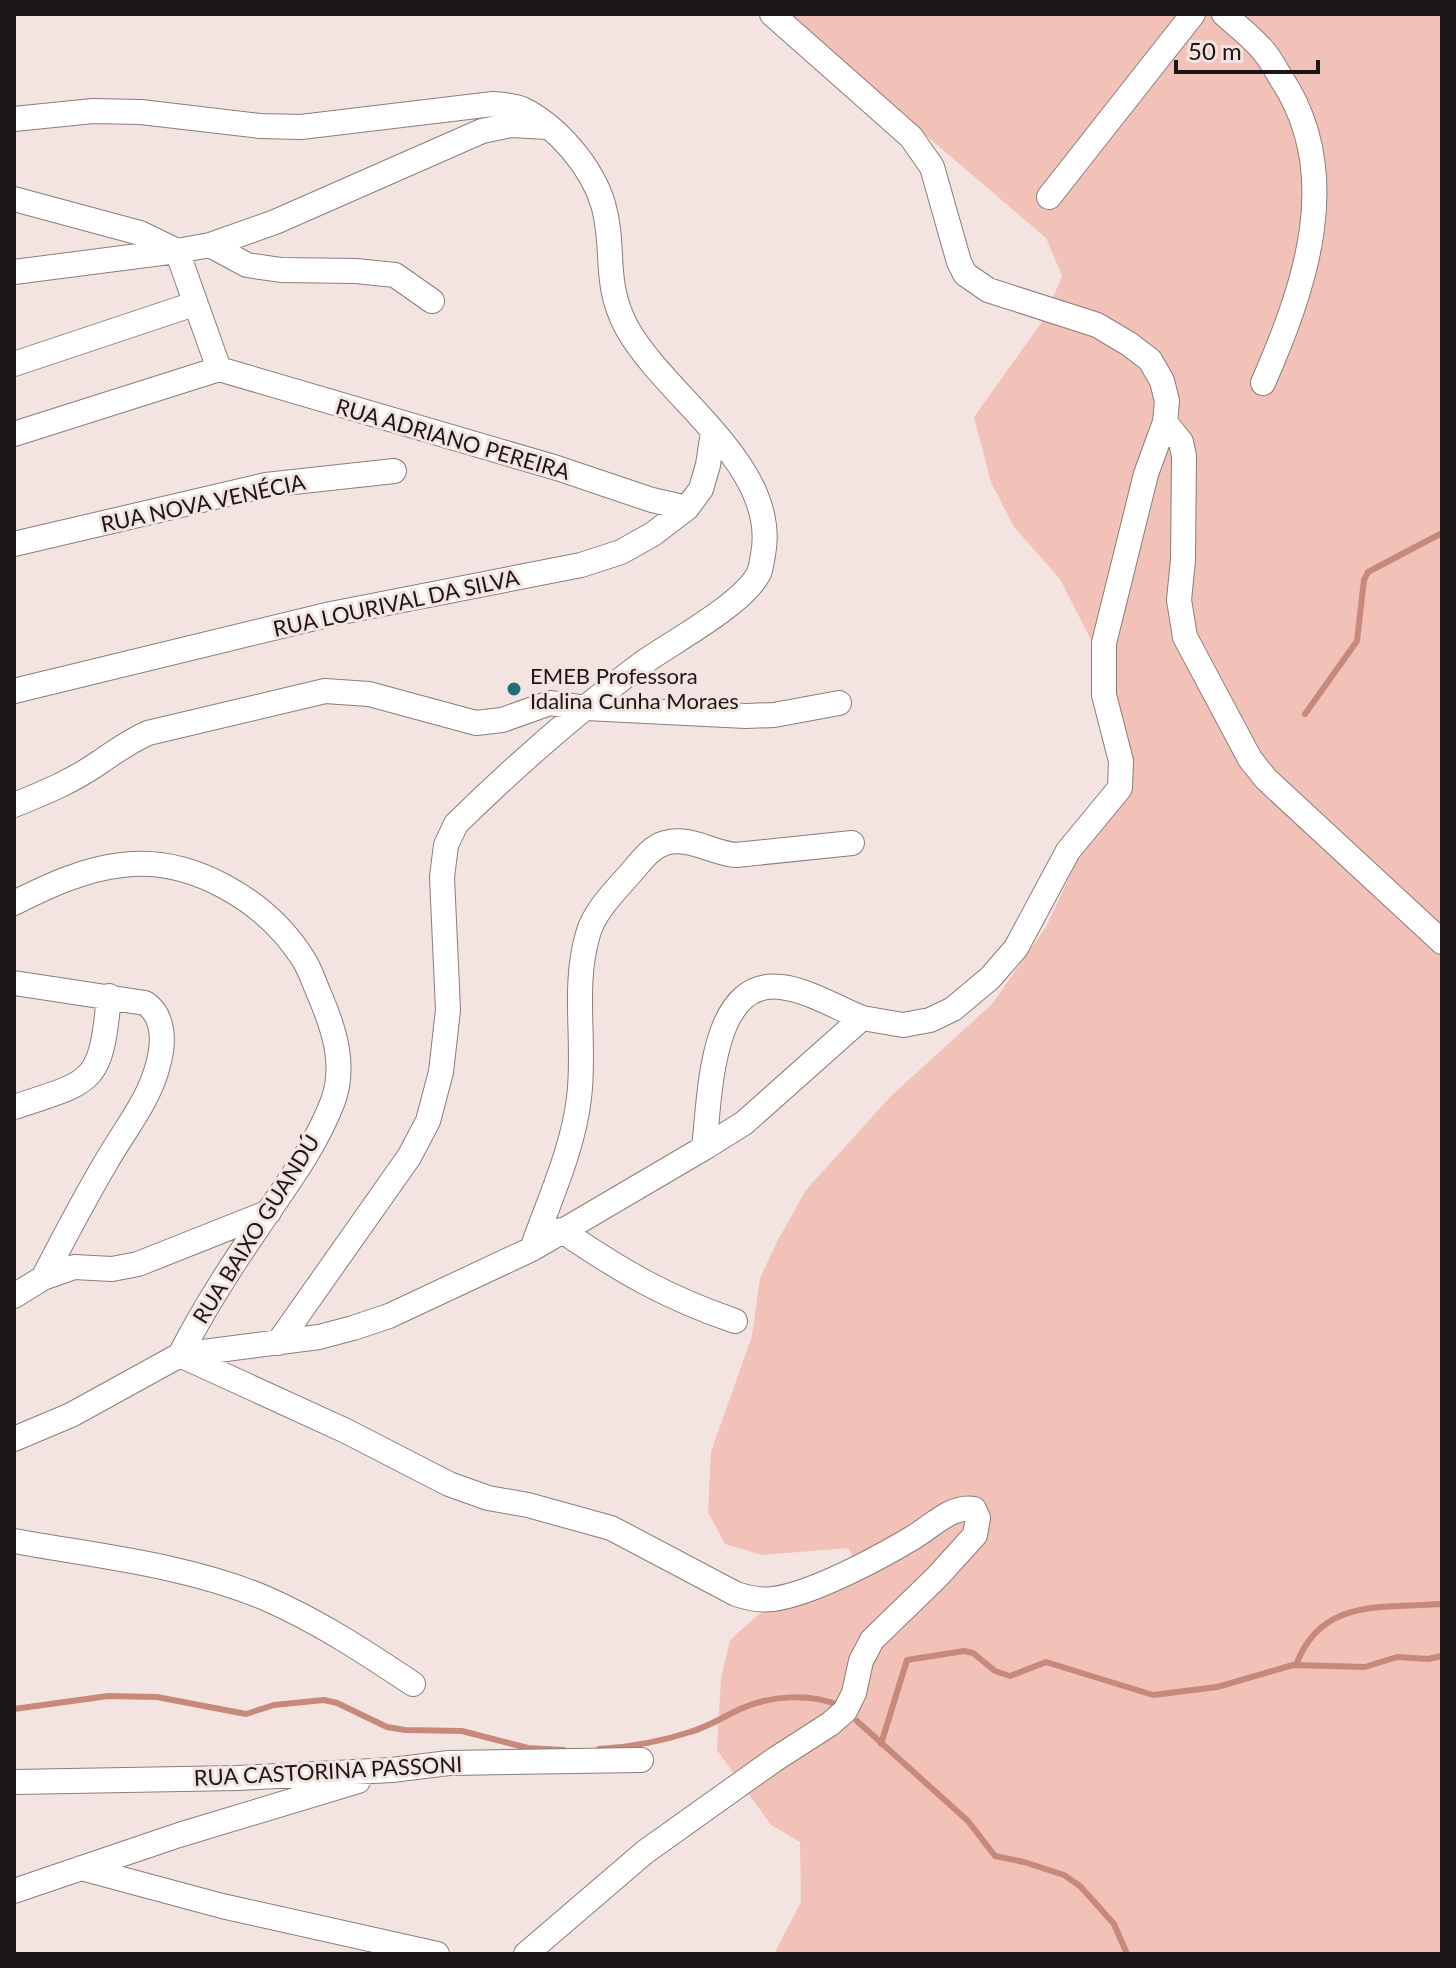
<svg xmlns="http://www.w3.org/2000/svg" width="1456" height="1968" font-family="Lato,sans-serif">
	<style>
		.green { fill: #f2c1b7 }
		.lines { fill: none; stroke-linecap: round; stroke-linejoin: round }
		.stream { stroke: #c6897c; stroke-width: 6 }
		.minor-casing { stroke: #8b7d7a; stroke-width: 26 }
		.minor { stroke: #fff; stroke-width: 24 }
		.poi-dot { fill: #236d75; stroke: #f4e4e1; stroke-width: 3 }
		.labels { text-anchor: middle; stroke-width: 6; stroke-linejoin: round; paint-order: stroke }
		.street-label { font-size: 22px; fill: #1c1716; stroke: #f4e4e1 }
		.poi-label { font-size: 22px; fill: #1c1716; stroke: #f4e4e1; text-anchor: start }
	</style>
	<rect width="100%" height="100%" fill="#f4e4e1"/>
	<path class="green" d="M 784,14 L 1442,14 L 1442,1954 L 774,1954 L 801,1902 L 800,1842 L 771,1825 L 717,1750 L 721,1678 L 730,1640 L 758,1615 L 856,1561 L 848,1548 L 762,1555 L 725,1544 L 708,1512 L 711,1452 L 752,1336 L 760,1278 L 778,1240 L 806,1190 L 890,1097 L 992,1004 L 1046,927 L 1078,859 L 1130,788 L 1099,695 L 1092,642 L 1060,579 L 1014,527 L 991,482 L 974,417 L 1044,319 L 1062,276 L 1046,238 Z"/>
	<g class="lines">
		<path class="stream" d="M 1305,714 L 1357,641 L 1364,580 L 1368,572 L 1442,533
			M 1296,1665 C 1321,1598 1381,1608 1442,1604
			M 14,1709 L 108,1696 L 157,1697 L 246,1714 L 274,1705 L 324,1700 L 337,1703 L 387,1727 L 405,1730 L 462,1731 L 528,1748 L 564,1750
			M 857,1721 L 968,1821 L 995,1856 L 1024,1862 L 1064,1875 L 1080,1886 L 1114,1924 L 1127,1954
			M 881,1744 L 907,1660 L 964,1651 L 973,1653 L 995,1671 L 1010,1676 L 1046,1662 L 1153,1695 L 1217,1687 L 1293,1665 L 1365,1667 L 1397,1657 L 1428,1659 L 1442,1656
			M 599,1749 C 630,1747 660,1742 690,1732 C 708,1727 723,1717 740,1709 C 771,1695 810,1693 841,1706"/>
		<g class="minor-casing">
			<path id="minor" d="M 1224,14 C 1236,25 1249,35 1260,47 C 1269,56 1275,68 1281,78 C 1345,174 1305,287 1263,383
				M 14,119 L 93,111 L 141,112 L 260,126 L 301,127 L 493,104 C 502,105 514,105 522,109 C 557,126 592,167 603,204 C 616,248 602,282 627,328 C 666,398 780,466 763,555 C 762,560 761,568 759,573 C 743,605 670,643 640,665 C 578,711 511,770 456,824 L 446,845 L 442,877 L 448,1010 L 441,1072 L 428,1121 L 409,1157 L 278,1343
				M 1049,197 L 1193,14
				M 14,199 L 140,233 L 177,251
				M 210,245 L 275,222 L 482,131 L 511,125 L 548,127
				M 177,251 L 219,369
				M 14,272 L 177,251 L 210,245 L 247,265 L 281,270 L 356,271 L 395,275 L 432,301
				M 14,364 L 194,304
				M 219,369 L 557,468 L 652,500 L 687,508
				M 1165,422 L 1181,442 L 1184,456 L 1183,560 L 1179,600 L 1185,637 L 1250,759 L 1266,779 L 1442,942
				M 14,434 L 219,369
				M 14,544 L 266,485 L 394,471
				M 14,691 L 331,614 L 581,565 L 621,552 L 653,534 L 687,508 L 701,489 L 708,465 L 713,432
				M 14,805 C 44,793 73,781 100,762 C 116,751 130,741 148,733 L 325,691 L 369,694 L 476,723 L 502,720 L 550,703 L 586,708 L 746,716 L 774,715 L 839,703
				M 14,903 C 48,886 84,869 122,865 C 191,856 265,900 302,957 C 310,968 314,983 320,996 C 334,1029 346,1065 333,1101 C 314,1151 281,1192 252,1236 C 226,1274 201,1314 180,1355 L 346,1431 L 449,1484 L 488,1498 L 528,1505 L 611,1528 L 736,1594 C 748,1598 760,1601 773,1599 C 812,1594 879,1558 914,1537 C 932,1526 952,1505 974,1509 L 978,1518 L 975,1535 L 937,1577 L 872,1640 L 861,1661 L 854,1693 L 845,1711 L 830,1724 L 774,1760 L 645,1852 L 526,1954
				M 14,983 L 145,1003 C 165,1016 164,1044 158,1065 C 149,1101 123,1132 105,1164 C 83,1201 63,1240 43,1278
				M 14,1107 C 94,1081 101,1084 109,996
				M 704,1148 C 710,1101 709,978 781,987 C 808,990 837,1008 862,1018
				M 561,1230 C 621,1271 665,1297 735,1321
				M 532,1249 C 549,1200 573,1150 579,1098 C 586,1044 572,987 588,934 C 594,912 614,892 629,875 C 640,863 649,848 665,843 C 691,836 711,853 736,855 L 852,843
				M 14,1296 L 43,1278 L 74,1267 L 112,1269 L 138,1264 L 269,1212
				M 14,1439 L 71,1415 L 180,1355 L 319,1337 L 353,1328 L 389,1316 L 532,1249 L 704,1148 L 744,1123 L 862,1018 L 903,1025 L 930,1020 L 953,1009 L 990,978 L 1016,948 L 1068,851 L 1120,788 L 1121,761 L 1104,695 L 1104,643 L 1146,474 L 1165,422 L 1167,401 L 1162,381 L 1150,360 L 1129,344 L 1097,325 L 988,290 L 965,274 L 959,262 L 932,167 L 911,137 L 772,14
				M 14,1541 C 97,1556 187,1565 265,1598 C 318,1621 365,1652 413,1684
				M 14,1782 L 238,1778 L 392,1770 L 449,1763 L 641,1760
				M 81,1868 L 222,1906 L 437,1954
				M 14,1891 L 179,1835 L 358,1781"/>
		</g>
		<use href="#minor" class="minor"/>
	</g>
	<circle class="poi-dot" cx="514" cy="689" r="8"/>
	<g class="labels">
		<g class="street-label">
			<text transform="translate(453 439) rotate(16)" y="8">RUA ADRIANO PEREIRA</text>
			<text transform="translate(203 503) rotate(-12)" y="8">RUA NOVA VENÉCIA</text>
			<text transform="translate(396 603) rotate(-12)" y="8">RUA LOURIVAL DA SILVA</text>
			<text transform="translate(256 1229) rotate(-58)" y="8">RUA BAIXO GUANDÚ</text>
			<text transform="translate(328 1771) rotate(-3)" y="8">RUA CASTORINA PASSONI</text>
		</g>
		<g class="poi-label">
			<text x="530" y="684">EMEB Professora<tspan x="530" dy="25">Idalina Cunha Moraes</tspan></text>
		</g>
	</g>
	<rect width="1456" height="1968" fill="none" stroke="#1c1716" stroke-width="32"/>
	<path d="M1176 60v12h142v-12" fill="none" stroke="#1c1716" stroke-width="4"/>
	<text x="1188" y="60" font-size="24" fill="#1c1716" stroke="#f4e4e1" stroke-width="6" paint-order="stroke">50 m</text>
</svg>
